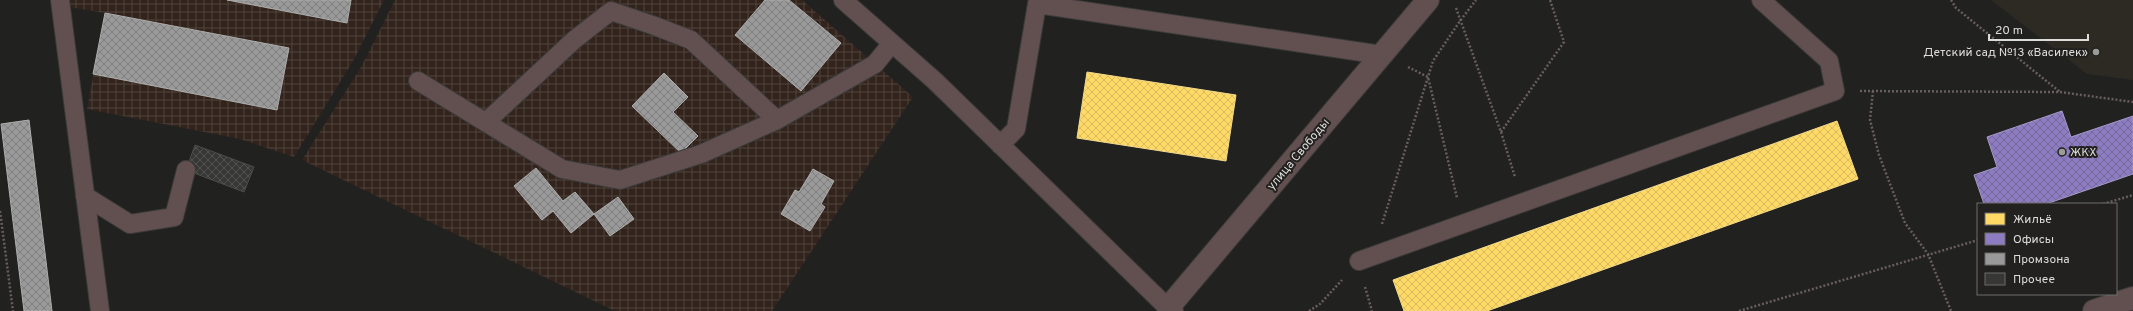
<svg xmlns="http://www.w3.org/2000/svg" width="2133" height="311" font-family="Overpass,sans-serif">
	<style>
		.built { fill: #2d2a24 }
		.industrial { fill: url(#industrial-grid) }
		.homes { fill: url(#homes-cross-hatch); stroke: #f4da89 }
		.offices { fill: url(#offices-cross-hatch); stroke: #a599ca }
		.industry { fill: url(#industry-cross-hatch); stroke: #adadac }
		.building { fill: url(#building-cross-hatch); stroke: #4c4c4b }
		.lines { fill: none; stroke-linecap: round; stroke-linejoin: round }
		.service-casing { stroke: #3b3b3a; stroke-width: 20 }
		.minor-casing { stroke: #3b3b3a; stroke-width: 24 }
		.path { stroke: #695d5e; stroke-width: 2.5; stroke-dasharray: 2 2; stroke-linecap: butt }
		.service { stroke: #625050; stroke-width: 18 }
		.minor { stroke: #625050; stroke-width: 22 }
		.poi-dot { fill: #9b9b99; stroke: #22211f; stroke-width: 1.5 }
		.labels { text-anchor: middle; stroke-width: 4; stroke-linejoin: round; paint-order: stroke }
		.poi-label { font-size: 12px; fill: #dcdcda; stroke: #22211f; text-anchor: end }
		.street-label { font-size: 12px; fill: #dcdcda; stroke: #22211f }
	</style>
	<defs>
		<pattern id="industrial-grid" width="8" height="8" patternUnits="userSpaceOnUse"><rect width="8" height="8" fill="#32241c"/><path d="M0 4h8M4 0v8" fill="none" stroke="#4f433c"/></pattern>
		<pattern id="homes-cross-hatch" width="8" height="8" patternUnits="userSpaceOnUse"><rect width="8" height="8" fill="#ffd966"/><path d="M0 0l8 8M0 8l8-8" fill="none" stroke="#d9bb5f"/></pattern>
		<pattern id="offices-cross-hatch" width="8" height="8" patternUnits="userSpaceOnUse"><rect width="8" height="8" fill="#8e7cc3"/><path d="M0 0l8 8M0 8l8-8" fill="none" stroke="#736896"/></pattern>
		<pattern id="industry-cross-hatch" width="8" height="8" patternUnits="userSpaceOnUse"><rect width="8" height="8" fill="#999"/><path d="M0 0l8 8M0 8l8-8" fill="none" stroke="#7f7f7f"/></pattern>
		<pattern id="building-cross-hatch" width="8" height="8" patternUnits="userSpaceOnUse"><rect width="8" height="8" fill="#373736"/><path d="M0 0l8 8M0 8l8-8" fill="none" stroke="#535352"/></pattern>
	</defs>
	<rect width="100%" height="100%" fill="#212120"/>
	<path class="built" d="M 1991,0 L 2133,0 L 2133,80 L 2087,74 Z"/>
	<path class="industrial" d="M 69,0 L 384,0 L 353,61 L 294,157 L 240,139 L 87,109 L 105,13 L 69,7 Z
		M 395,0 L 802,0 L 913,97 L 772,311 L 615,311 L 302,160 L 360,69 Z"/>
	<path class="homes" d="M 1087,72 L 1236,95 L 1226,161 L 1077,138 Z
		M 1837,121 L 1858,179 L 1487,311 L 1404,311 L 1393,280 Z"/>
	<path class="offices" d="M 2062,111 L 2071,137 L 2133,116 L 2133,174 L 2046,204 L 1984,204 L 1974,175 L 1997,167 L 1987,137 Z"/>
	<path class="industry" d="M 227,0 L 351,0 L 347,23 Z
		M 765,0 L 789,0 L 841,43 L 801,91 L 735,35 Z
		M 105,13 L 289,48 L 277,110 L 93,74 Z
		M 664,73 L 688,97 L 673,112 L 698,136 L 681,153 L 632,106 Z
		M 29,120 L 52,311 L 24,311 L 1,124 Z
		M 536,168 L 563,201 L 575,192 L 594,214 L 571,233 L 553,211 L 542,220 L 514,186 Z
		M 813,169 L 834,181 L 821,204 L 825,207 L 810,231 L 781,214 L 795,190 L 799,192 Z
		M 618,197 L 634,219 L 610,236 L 594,214 Z"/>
	<path class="building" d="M 195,145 L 254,167 L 244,192 L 186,170 Z"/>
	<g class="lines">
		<g class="service-casing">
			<path id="service" d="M 60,0 L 100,311
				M 843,0 L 935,81 L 1168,308
				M 1038,0 L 1037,4 L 1382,55
				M 418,81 L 562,169 L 620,180 L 701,154 L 777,120 L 875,64 L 892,43
				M 486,122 L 574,40 L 611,11 L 655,26 L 691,40 L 777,120
				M 1000,145 L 1016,129 L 1037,4
				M 85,196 L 130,224 L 174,217 L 186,170
				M 1359,261 L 1835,91 L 1829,61 L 1761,0"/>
		</g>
		<g class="minor-casing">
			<path id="minor" d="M 1172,311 L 1168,308 L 1428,0
				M 2094,311 L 2133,298"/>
		</g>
		<path class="path" d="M 1951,0 L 1956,8 L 2060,92
			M 1456,8 L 1501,132 L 1515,177
			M 1408,67 L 1428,77 L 1457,198
			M 1860,91 L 2060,92 L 2133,102
			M 1873,91 L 1870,120 L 1879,155 L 1905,223 L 1928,254 L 1951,311
			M 1501,132 L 1564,42 L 1550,0
			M 2103,204 L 2133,195
			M 0,211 L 13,311
			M 1382,224 L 1433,61 L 1460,21 L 1476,0
			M 1365,287 L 1372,311
			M 1309,311 L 1320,304 L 1342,280
			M 1739,311 L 1978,240"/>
		<use href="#service" class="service"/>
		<use href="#minor" class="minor"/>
	</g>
	<g class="poi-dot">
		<circle cx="2096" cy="52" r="4"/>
		<circle cx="2062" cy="152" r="4"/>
	</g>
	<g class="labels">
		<g class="poi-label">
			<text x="2088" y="56">Детский сад №13 «Василек»</text>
			<text x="2070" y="156" text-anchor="start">ЖКХ</text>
		</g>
		<g class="street-label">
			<text transform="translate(1298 154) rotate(-50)" y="4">улица Свободы</text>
		</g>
	</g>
	<rect x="1977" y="203" width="140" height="92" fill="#22211f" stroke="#6c6c6a"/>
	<rect x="1985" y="213" width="20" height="12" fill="#ffd966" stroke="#6c6c6a"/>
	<text x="2013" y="223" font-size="12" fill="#dcdcda">Жильё</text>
	<rect x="1985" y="233" width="20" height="12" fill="#8e7cc3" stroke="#6c6c6a"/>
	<text x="2013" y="243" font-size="12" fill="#dcdcda">Офисы</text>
	<rect x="1985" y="253" width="20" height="12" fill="#999999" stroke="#6c6c6a"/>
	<text x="2013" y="263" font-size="12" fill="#dcdcda">Промзона</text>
	<rect x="1985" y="273" width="20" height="12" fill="#373736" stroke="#6c6c6a"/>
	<text x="2013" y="283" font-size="12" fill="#dcdcda">Прочее</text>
	<path d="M1989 34v6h99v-6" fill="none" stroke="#dcdcda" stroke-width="2"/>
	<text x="1995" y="34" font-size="12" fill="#dcdcda" stroke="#22211f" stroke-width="3" paint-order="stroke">20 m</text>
</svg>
